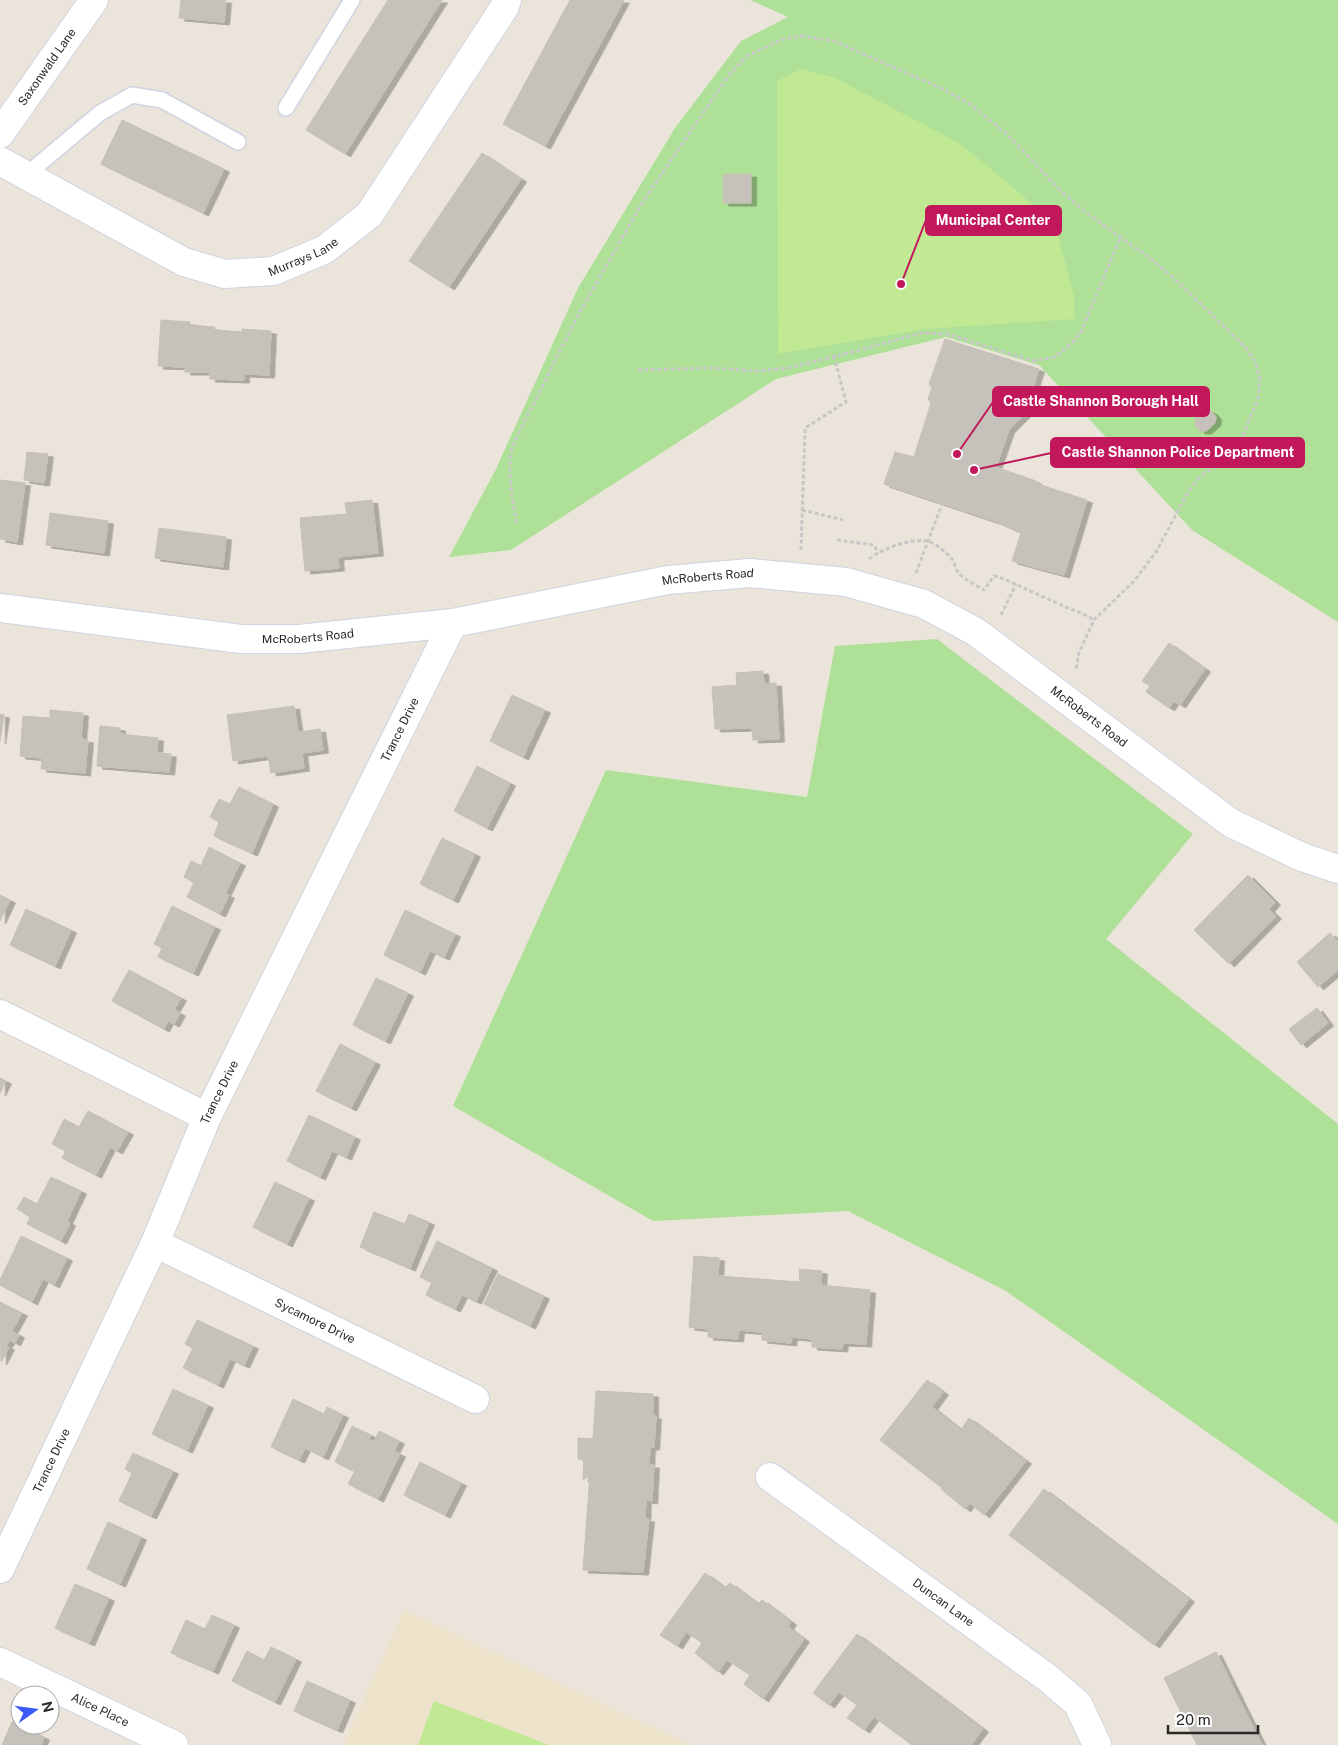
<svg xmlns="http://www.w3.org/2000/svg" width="1338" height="1745" font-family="'Public Sans',sans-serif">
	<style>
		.education { fill: #ede2ca }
		.green { fill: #aee197 }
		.pitch { fill: #c1e893 }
		.building { fill: #c6c1ba; stroke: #c6c0b4; filter: url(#shadow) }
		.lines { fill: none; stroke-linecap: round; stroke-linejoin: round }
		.lane-casing { stroke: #d0d3e1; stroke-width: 18 }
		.street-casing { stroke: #d0d3e1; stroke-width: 30 }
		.path { stroke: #c7c7c7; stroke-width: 3; stroke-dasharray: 4 2.5; stroke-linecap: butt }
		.lane { stroke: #fff; stroke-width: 15 }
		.street { stroke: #fff; stroke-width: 28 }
		.labels { text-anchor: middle; stroke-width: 4.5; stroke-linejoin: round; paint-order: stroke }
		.street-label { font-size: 12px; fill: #292929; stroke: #fff }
		.leader { fill: none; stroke: #c2185b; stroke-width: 2 }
		.callout-dot { fill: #c2185b; stroke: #fff; stroke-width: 2 }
		.callout { fill: #c2185b; stroke: #c2185b; stroke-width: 2 }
		.callout-label { font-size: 14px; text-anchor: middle; font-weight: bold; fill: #fff }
	</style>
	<defs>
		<filter id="shadow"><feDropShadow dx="5.5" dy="3" stdDeviation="0" flood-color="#0004"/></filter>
	</defs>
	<rect width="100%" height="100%" fill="#ebe4da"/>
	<path class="education" d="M 404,1610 L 691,1745 L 343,1745 Z"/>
	<path class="green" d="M 750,0 L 1338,0 L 1338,622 L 1192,530 L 1039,365 L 946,337 L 776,379 L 511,550 L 449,557 L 496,469 L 578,288 L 675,128 L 741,41 L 788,17 Z
		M 937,639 L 1193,834 L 1106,939 L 1338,1124 L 1338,1524 L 1006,1291 L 848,1211 L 653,1221 L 453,1106 L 606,770 L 807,797 L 835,646 Z"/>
	<path class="pitch" d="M 801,69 L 835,78 L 959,143 L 1023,196 L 1057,231 L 1074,296 L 1074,319 L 925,329 L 778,354 L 777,81 Z
		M 434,1701 L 549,1745 L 418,1745 Z"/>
	<path class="building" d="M 181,0 L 226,0 L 224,22 L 179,18 Z
		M 388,0 L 442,0 L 345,154 L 306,130 Z
		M 570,0 L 624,0 L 545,146 L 503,124 Z
		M 122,120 L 224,169 L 203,213 L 101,164 Z
		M 482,153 L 521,179 L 449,287 L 409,261 Z
		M 751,174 L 751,203 L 723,203 L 723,175 Z
		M 161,320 L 190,322 L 190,325 L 215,327 L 214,330 L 242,332 L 242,329 L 271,331 L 269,375 L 244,374 L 244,380 L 210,379 L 210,372 L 185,372 L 185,367 L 158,366 Z
		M 945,339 L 1039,369 L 1025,414 L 1009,430 L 996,467 L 1036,481 L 1038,484 L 1087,500 L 1064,575 L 1012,561 L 1021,533 L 997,522 L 884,484 L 895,452 L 914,457 L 931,403 L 928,399 L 932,388 L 929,384 Z
		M 1206,409 L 1212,412 L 1216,417 L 1215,423 L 1206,431 L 1200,431 L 1195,425 L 1196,417 Z
		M 27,452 L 48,454 L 44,483 L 24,480 Z
		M 0,480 L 25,483 L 17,542 L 0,539 Z
		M 372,500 L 378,553 L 338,557 L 339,568 L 305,571 L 300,518 L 347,514 L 345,503 Z
		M 50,513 L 108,521 L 104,553 L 46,545 Z
		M 159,528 L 226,537 L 223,567 L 155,558 Z
		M 1169,643 L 1205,669 L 1180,705 L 1174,701 L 1169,708 L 1146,692 L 1150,686 L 1142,681 Z
		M 763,671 L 764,684 L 776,683 L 779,739 L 753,740 L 752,728 L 715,729 L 712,687 L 737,685 L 736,673 Z
		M 512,695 L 545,710 L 523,757 L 490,741 Z
		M 294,706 L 298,732 L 320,729 L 323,750 L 302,753 L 304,768 L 271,773 L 268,756 L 233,761 L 227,715 Z
		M 50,710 L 83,713 L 81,739 L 88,740 L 85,773 L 41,769 L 42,758 L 20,756 L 23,716 L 50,718 Z
		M 0,714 L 4,715 L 0,741 Z
		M 100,726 L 120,728 L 120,734 L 158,738 L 157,753 L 171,754 L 169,772 L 97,766 Z
		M 477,766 L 510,783 L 487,828 L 454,811 Z
		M 239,787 L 273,804 L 252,853 L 214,836 L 219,822 L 210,817 L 219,799 L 230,804 Z
		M 442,838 L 475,854 L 453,900 L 420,884 Z
		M 209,847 L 240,863 L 225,894 L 229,895 L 220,914 L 187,897 L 194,882 L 184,877 L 191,861 L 201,866 Z
		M 1248,875 L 1275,902 L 1269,909 L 1276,916 L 1229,964 L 1194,930 Z
		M 0,895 L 10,900 L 0,921 Z
		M 172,906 L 215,927 L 193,973 L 158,957 L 162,948 L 154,944 Z
		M 26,909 L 71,930 L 55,966 L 10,945 Z
		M 405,910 L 455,934 L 444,957 L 430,951 L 420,972 L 384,955 Z
		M 1330,933 L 1338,942 L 1338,970 L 1318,987 L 1297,962 Z
		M 129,970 L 181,998 L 174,1010 L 180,1013 L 174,1024 L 168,1021 L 164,1029 L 112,1001 Z
		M 376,978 L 408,993 L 385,1041 L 353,1025 Z
		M 1317,1008 L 1328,1023 L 1301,1045 L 1289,1029 Z
		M 340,1044 L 375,1062 L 351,1108 L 316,1091 Z
		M 0,1078 L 6,1081 L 0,1093 Z
		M 88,1111 L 128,1132 L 117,1151 L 110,1147 L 96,1175 L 62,1158 L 66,1151 L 52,1144 L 64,1119 L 79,1127 Z
		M 309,1115 L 355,1137 L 346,1157 L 332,1151 L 320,1177 L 287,1161 Z
		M 51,1177 L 81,1191 L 67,1221 L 70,1223 L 61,1241 L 27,1224 L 30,1217 L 17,1209 L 24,1197 L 37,1204 Z
		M 275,1182 L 309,1198 L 287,1244 L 253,1227 Z
		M 374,1212 L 405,1224 L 409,1214 L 429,1222 L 410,1268 L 360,1247 Z
		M 21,1236 L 67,1258 L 54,1285 L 43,1279 L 32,1302 L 0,1285 L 0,1280 Z
		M 437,1241 L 492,1268 L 476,1301 L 462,1295 L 455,1309 L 426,1295 L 432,1282 L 420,1277 Z
		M 694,1256 L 719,1258 L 718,1276 L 800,1282 L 799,1269 L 822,1271 L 821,1285 L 870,1290 L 866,1344 L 843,1343 L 842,1349 L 812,1347 L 812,1339 L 792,1337 L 791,1343 L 762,1340 L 762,1332 L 739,1330 L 738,1339 L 708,1337 L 708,1329 L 689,1327 Z
		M 498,1274 L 544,1296 L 530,1326 L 484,1304 Z
		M 0,1302 L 22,1313 L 12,1331 L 19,1335 L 15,1343 L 10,1340 L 6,1346 L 9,1347 L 1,1362 Z
		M 197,1320 L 253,1346 L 244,1365 L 230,1359 L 218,1385 L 183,1368 L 193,1348 L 185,1344 Z
		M 927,1380 L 943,1392 L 932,1407 L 961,1430 L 969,1418 L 1026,1461 L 984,1515 L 970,1503 L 965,1509 L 941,1489 L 942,1488 L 880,1440 Z
		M 173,1389 L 208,1405 L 187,1450 L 152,1434 Z
		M 596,1391 L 653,1394 L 653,1416 L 656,1416 L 654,1447 L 650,1447 L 649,1465 L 654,1465 L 652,1501 L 646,1500 L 645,1519 L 649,1519 L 643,1572 L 583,1570 L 590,1475 L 583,1480 L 584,1460 L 578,1459 L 578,1438 L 593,1439 Z
		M 293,1399 L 324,1414 L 327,1407 L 343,1415 L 323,1457 L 305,1448 L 299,1460 L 271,1447 Z
		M 352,1426 L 371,1435 L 369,1439 L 374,1442 L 379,1431 L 399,1441 L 394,1451 L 400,1454 L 378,1499 L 348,1484 L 355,1471 L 335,1462 Z
		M 133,1453 L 173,1471 L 151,1516 L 119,1501 L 132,1473 L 125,1469 Z
		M 420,1462 L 461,1483 L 445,1515 L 404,1495 Z
		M 1044,1489 L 1189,1599 L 1154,1645 L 1009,1535 Z
		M 108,1522 L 141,1537 L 120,1584 L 87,1569 Z
		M 705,1573 L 725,1588 L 730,1583 L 758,1604 L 762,1600 L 791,1622 L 788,1627 L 804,1639 L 763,1699 L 744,1684 L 750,1675 L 727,1660 L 718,1672 L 695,1653 L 702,1643 L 686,1632 L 677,1646 L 660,1635 Z
		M 75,1584 L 109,1598 L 89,1643 L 55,1628 Z
		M 212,1615 L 234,1625 L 213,1671 L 171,1653 L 186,1620 L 205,1629 Z
		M 857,1634 L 983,1729 L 971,1745 L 912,1745 L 874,1717 L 864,1730 L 847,1718 L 857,1705 L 839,1692 L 829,1705 L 813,1693 Z
		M 271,1647 L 296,1659 L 275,1702 L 232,1681 L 247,1651 L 264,1660 Z
		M 1216,1652 L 1247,1715 L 1262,1745 L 1197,1745 L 1164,1678 Z
		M 307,1681 L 350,1700 L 337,1730 L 294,1711 Z
		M 12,1722 L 44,1737 L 41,1745 L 2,1745 Z"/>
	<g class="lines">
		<g class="lane-casing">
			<path id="lane" d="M 286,108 L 352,0
				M 26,175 L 100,113 L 132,95 L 162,100 L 238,142"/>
		</g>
		<g class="street-casing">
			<g id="street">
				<path id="s1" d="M 0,134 L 94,0"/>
				<path id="s2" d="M 0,161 L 184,262 L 225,274 L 273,271 L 324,250 L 369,215 L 504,8 L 507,0"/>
				<path id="s3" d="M 0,608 L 241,639 L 299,639 L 453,623 L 668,580 L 750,573 L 846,582 L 924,604 L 976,632 L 1231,823 L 1302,857 L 1338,869"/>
				<path d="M 0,1014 L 207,1117"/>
				<path id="s4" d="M 155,1243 L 475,1399"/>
				<path id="s5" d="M 770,1477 L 1049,1679 L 1078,1704 L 1097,1745"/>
				<path id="s6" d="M 0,1569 L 155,1243 L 207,1117 L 453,623"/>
				<path id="s7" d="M 0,1662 L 174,1745"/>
			</g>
		</g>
		<path class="path" d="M 638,370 L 713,368 L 758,371 L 788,368 L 856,351 L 921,333 L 948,334 L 1033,361 L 1055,357 L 1073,342 L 1081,332 L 1120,238
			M 802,510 L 843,520
			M 517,523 C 512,498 507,472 512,447 L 577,317 L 642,203 L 729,75 L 747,56 L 783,39 L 801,36 L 834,41 L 943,89 L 970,104 L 1007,134 L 1057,187 L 1085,212 L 1150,258 L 1178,282 L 1246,348 L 1256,363 L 1260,380 L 1258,399 L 1239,444 L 1228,457 L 1200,477 L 1188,492 L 1156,552 L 1134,581 L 1094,620 L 1079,652 L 1076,670
			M 837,540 L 874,545 L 878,553
			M 801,550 L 805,428 L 846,402 L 834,356
			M 869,559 C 882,549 910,538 927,541 C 935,543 947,553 952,559 C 955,563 955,569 959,573 C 963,579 978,586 984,590 L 994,576 L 999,577 C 1018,585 1036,594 1055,602 C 1068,609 1082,612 1094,620
			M 916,573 L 942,504
			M 1001,615 L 1016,584"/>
		<use href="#lane" class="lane"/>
		<use href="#street" class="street"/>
	</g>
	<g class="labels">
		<g class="street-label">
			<text dy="4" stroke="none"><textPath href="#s1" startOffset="82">Saxonwald Lane</textPath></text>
			<text dy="4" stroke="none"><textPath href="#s2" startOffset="334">Murrays Lane</textPath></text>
			<text dy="4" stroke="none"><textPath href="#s3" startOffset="715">McRoberts Road</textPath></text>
			<text dy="4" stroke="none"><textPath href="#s3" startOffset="310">McRoberts Road</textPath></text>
			<text dy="4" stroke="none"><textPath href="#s3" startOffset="1135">McRoberts Road</textPath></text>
			<text dy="4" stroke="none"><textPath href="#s6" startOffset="930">Trance Drive</textPath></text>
			<text dy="4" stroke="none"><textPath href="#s6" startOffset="525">Trance Drive</textPath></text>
			<text dy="4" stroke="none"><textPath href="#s4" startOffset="178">Sycamore Drive</textPath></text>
			<text dy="4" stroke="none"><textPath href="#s6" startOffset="120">Trance Drive</textPath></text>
			<text dy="4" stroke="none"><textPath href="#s5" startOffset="214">Duncan Lane</textPath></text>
			<text dy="4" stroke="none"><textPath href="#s7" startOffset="111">Alice Place</textPath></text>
		</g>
	</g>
	<path class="leader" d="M901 284L926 220M957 454L993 402M974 470L1051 453"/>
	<g class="callout-dot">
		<circle cx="901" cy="284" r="5"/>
		<circle cx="957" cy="454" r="5"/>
		<circle cx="974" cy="470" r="5"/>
	</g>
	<g class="callout">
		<rect x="926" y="206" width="135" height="29" rx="5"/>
		<rect x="993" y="387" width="216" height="29" rx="5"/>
		<rect x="1051" y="438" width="253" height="29" rx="5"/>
	</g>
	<g class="callout-label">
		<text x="993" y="225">Municipal Center</text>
		<text x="1101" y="406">Castle Shannon Borough Hall</text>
		<text x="1178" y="457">Castle Shannon Police Department</text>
	</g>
	<g transform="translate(35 1710) rotate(76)"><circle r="24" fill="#ffffff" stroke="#a9a9a9"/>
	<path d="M0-4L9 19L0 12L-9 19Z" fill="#3c59f6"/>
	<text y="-8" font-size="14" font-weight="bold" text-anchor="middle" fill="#292929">N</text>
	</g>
	<path d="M1168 1725v8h90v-8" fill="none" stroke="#292929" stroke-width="2.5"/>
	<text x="1176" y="1725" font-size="15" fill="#292929" stroke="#ffffff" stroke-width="4" paint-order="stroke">20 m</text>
</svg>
